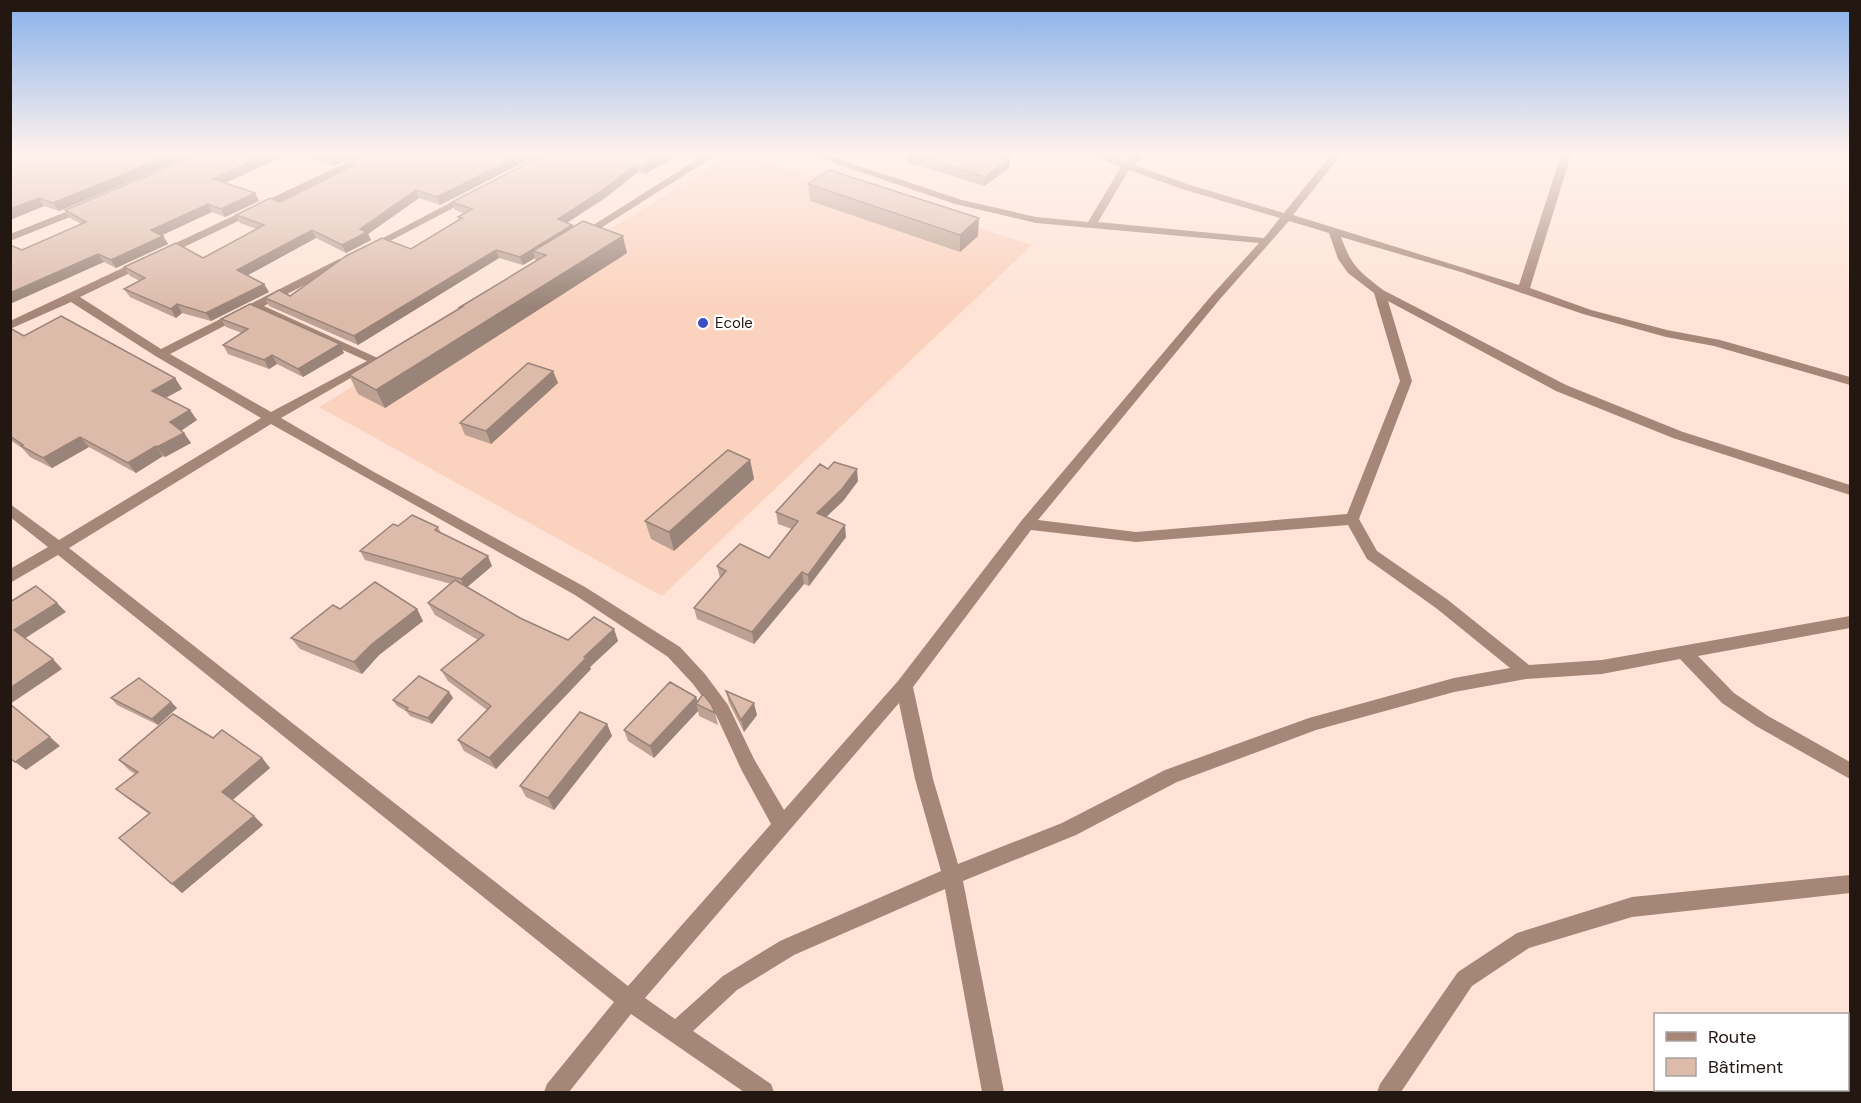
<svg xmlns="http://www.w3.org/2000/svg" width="1861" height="1103" font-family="'DM Sans',sans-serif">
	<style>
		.built { fill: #fbd2be }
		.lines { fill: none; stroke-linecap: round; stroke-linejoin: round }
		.minor { fill: #a68677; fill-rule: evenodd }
		.wall { fill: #bda193 }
		.shaded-wall { fill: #9a8378 }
		.building { fill: #dcbbab; stroke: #9a8378; stroke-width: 1.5 }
		.poi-dot { fill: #3f4fc2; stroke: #fff; stroke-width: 2 }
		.labels { text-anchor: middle; stroke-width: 4.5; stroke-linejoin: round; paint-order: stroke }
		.far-poi-label { font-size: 15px; fill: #221711; stroke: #fff; text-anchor: start }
	</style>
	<rect width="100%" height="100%" fill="#fee3d6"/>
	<path class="built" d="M 736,152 L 1032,245 L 662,596 L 319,407 Z"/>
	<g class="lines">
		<path class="minor" d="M 369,152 L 382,152 L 80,297 L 161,349 L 339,259 L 347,259 L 347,263 L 264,306 L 382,360 L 281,418 L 374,472 L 585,587 L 680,647 L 705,674 L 728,705 L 754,759 L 784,810 L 898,681 L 1022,520 L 1212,295 L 1259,243 L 1036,223 L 955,204 L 802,152 L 817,152 L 962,200 L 1036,217 L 1088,222 L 1121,167 L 1083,152 L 1098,152 L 1126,162 L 1137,152 L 1148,152 L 1134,165 L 1190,185 L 1284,213 L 1333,152 L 1343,152 L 1293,215 L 1519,285 L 1562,152 L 1572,152 L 1530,288 L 1591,310 L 1667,330 L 1720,340 L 1850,377 L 1850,385 L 1714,346 L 1666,337 L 1583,314 L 1461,272 L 1341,237 C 1352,267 1358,270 1383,290 L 1566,385 L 1683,432 L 1850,485 L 1850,495 L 1673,438 L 1556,391 L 1388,301 L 1412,381 L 1359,519 L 1377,551 L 1448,600 L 1529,665 L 1602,660 L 1850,616 L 1850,628 L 1698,656 L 1734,693 L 1768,716 L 1850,762 L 1850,779 L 1756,726 L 1722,703 L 1680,659 L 1602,674 L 1526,679 L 1454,692 L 1316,730 L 1177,782 L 1076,835 L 963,881 L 1004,1092 L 982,1092 L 945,889 L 794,955 L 737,990 L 693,1031 L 771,1084 L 774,1092 L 744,1092 L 631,1014 L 569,1092 L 544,1092 L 547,1084 L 614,1002 L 58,555 L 10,583 L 10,569 L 48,547 L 10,517 L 10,504 L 59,540 L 261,418 L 157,357 L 71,302 L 10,329 L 10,321 ZM 1129,170 L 1182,189 L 1280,218 L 1264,238 L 1098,222 ZM 1289,221 L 1329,233 L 1338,259 L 1348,273 L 1374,293 L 1400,381 L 1347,514 L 1136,532 L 1038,520 L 1220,299 ZM 255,310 L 367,361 L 271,412 L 170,354 ZM 271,424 L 575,595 L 668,657 L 693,684 L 716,715 L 742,771 L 771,824 L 628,986 L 69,548 ZM 1348,525 L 1367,559 L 1436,608 L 1510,668 L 1454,678 L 1309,718 L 1165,770 L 1062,823 L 958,864 L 933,779 L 913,687 L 1031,530 L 1136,542 ZM 899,703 L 915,779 L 941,871 L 780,941 L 723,976 L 675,1019 L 645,998 Z
			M 709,152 L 721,152 L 585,238 L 581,239 L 576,236 Z
			M 467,194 L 476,196 L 371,251 L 367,252 L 362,249 Z
			M 86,204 L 90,205 L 90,209 L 10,241 L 10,234 Z
			M 1850,875 L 1850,893 L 1632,917 L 1529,948 L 1472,986 L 1401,1092 L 1377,1092 L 1380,1084 L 1458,972 L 1517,933 L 1632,897 Z"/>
	</g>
	<path class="wall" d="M 26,152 L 201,152 L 59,211 L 44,206 L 10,220 Z
		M 204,152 L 292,152 L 225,183 L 255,193 L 259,201 L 225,217 L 212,212 L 161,235 L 163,236 L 168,244 L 116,268 L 104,262 L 22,250 L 81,224 L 70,218 L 65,210 Z
		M 295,152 L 363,152 L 335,166 Z
		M 367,152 L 544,152 L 440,205 L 419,198 L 368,234 L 371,240 L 346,253 L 316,238 L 247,275 L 264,284 L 269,292 L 211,321 L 182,313 L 176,318 L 130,297 L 124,289 L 140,281 L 130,276 L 124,267 L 203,258 L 257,229 L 240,223 L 236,215 L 280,202 L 348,168 L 346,163 Z
		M 549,152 L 683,152 L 645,174 L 638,172 L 605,198 L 567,223 L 572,225 L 573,227 L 627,253 L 385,408 L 358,394 L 349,375 L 461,308 L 460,307 L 536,261 L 535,258 L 523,265 L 499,258 L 358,345 L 269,306 L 265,298 L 290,296 L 411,249 L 459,220 L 458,217 L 464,213 L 455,210 L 452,202 Z
		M 907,152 L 1010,167 L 984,186 L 907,162 Z
		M 808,184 L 978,236 L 960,252 L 810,201 Z
		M 221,319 L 344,353 L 303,377 L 277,364 L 269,369 L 228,354 L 223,345 L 242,333 L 226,327 Z
		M 10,328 L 24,336 L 175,378 L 182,389 L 166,398 L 197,420 L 181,430 L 184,433 L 191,443 L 165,457 L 163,456 L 136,473 L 89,447 L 52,468 L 30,457 L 22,448 L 10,440 Z
		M 553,371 L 558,383 L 491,444 L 465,435 L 460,423 Z
		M 750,460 L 754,479 L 674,551 L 651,539 L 645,521 Z
		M 828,469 L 858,481 L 843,501 L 826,517 L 846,537 L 809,586 L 804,584 L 754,644 L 697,619 L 694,608 L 720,578 L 717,566 L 769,558 L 792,529 L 778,524 L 776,512 Z
		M 398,526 L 438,527 L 441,533 L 492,566 L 467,587 L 520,618 L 568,640 L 614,629 L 618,641 L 590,667 L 591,669 L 496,769 L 464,751 L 458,740 L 487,710 L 448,681 L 441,670 L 478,640 L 435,615 L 428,603 L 451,584 L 365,560 L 360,551 Z
		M 417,609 L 423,621 L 379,655 L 362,674 L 300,649 L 291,638 Z
		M 726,691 L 757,715 L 744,732 L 729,703 Z
		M 449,692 L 453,698 L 432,724 L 410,716 L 406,711 L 397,706 L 393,700 Z
		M 696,697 L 698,702 L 715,713 L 718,725 L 699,716 L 698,711 L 654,758 L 628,741 L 624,730 Z
		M 111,698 L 171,702 L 177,708 L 158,725 L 117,705 Z
		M 607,724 L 612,736 L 554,810 L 526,797 L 520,786 Z
		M 213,738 L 262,758 L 270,768 L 233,800 L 254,816 L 263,825 L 182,893 L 172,884 L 149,814 L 127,798 L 116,789 L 135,774 L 129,770 L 119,760 Z"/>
	<path class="shaded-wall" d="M 10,152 L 23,152 L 10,156 Z
		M 178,152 L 201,152 L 59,211 L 53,203 Z
		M 271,152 L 292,152 L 217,187 L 213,179 Z
		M 344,152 L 363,152 L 335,166 L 331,158 Z
		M 526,152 L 544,152 L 440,205 L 437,197 Z
		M 668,152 L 683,152 L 645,174 L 643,166 Z
		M 1010,157 L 1010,167 L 984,186 L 985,177 Z
		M 636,164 L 638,172 L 605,198 L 560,227 L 558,219 Z
		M 416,190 L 419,198 L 368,234 L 371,240 L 346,253 L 342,245 L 360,229 Z
		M 255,193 L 259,201 L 225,217 L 221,209 Z
		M 39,198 L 44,206 L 10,220 L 10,209 Z
		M 208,204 L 212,212 L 156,238 L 151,230 Z
		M 979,218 L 978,236 L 960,252 L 960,235 Z
		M 572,225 L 574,233 L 533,251 L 535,258 L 523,265 L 520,257 Z
		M 312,230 L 316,238 L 241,279 L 237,270 Z
		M 163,236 L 168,244 L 116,268 L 111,260 Z
		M 623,236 L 627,253 L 385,408 L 376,390 Z
		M 496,250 L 499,258 L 358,345 L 354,336 Z
		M 98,254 L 104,262 L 10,304 L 10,293 Z
		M 264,284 L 269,292 L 211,321 L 206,313 Z
		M 177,304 L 182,313 L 176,318 L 171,309 Z
		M 340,344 L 344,353 L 303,377 L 298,369 Z
		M 272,355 L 277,364 L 269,369 L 264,360 Z
		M 553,371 L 558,383 L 491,444 L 486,431 Z
		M 175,378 L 182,389 L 159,401 L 152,391 Z
		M 190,410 L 197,420 L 178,433 L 170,422 Z
		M 184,433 L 191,443 L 165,457 L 157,447 Z
		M 80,437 L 89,447 L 52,468 L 43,458 Z
		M 156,446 L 163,456 L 136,473 L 128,463 Z
		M 750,460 L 754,479 L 674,551 L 669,532 Z
		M 857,469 L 858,481 L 843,501 L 818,525 L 817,513 Z
		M 845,525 L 846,537 L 809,586 L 808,575 Z
		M 488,556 L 492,566 L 465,589 L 461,579 Z
		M 802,572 L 804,584 L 754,644 L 752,632 Z
		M 57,603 L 66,612 L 24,639 L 14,630 Z
		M 417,609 L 423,621 L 379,655 L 362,674 L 354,662 L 372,644 Z
		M 614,629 L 618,641 L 590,667 L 591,669 L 496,769 L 489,758 L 584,657 Z
		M 53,659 L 62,669 L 10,704 L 10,688 Z
		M 449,692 L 453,698 L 432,724 L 428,718 Z
		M 696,697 L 699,705 L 696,704 L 698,711 L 654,758 L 650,746 Z
		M 171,702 L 177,708 L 158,725 L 152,719 Z
		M 754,703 L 757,715 L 744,732 L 741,720 Z
		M 607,724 L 612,736 L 554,810 L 548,798 Z
		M 50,737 L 60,746 L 26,770 L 15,762 Z
		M 262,758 L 270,768 L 231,801 L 222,792 Z
		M 254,816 L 263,825 L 182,893 L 172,884 Z"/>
	<path class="building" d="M 26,152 L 178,152 L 53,203 L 39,198 L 10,209 L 10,158 Z
		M 204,152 L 271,152 L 213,179 L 255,193 L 221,209 L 208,204 L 151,230 L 163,236 L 111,260 L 98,254 L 10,293 L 10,245 L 22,250 L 86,222 L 65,210 Z
		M 314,152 L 344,152 L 331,158 Z
		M 368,152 L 526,152 L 437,197 L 416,190 L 360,229 L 367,232 L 342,245 L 312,230 L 237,270 L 264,284 L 206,313 L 177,304 L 171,309 L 124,289 L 145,278 L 124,267 L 176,243 L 203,258 L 264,225 L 236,215 L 270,198 L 280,202 L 354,165 L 346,163 Z
		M 549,152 L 668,152 L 643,166 L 636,164 L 603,190 L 558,219 L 572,225 L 520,257 L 496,250 L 354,336 L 265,298 L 279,290 L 290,296 L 346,256 L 382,238 L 411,249 L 462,218 L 458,217 L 472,209 L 452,202 Z
		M 907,152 L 994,152 L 1010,157 L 985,177 Z
		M 829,170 L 979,218 L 960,235 L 808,184 Z
		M 583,221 L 623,236 L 376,390 L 349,375 L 462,307 L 460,307 L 546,255 L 533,251 Z
		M 250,304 L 340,344 L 298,369 L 272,355 L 264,360 L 223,345 L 248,329 L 221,319 Z
		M 61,316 L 175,378 L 152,391 L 190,410 L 170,422 L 184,433 L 157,447 L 156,446 L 128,463 L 80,437 L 43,458 L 21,446 L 23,445 L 10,436 L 10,328 L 24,336 Z
		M 528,363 L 553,371 L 486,431 L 460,423 Z
		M 728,450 L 750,460 L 669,532 L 645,521 Z
		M 834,462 L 857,469 L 842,489 L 817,513 L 845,525 L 808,575 L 802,572 L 752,632 L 694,608 L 726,571 L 717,566 L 740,544 L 769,558 L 798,521 L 776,512 L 820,464 L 828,469 Z
		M 412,515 L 438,527 L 435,530 L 488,556 L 461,579 L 360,551 L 393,524 L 398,526 Z
		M 455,580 L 520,618 L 568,640 L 594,617 L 614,629 L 584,657 L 586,658 L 489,758 L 458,740 L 491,706 L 441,670 L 484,635 L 428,603 Z
		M 375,582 L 417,609 L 372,644 L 354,662 L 291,638 L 333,605 L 340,609 Z
		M 36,586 L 57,603 L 14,630 L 53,659 L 10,688 L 10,602 Z
		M 419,676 L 449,692 L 428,718 L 406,710 L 408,708 L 393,700 Z
		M 139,678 L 171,702 L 152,719 L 111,698 Z
		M 670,682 L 696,697 L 650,746 L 624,730 Z
		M 726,691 L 754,703 L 741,720 Z
		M 703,694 L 711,704 L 715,713 L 696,704 Z
		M 10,704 L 50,737 L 15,762 L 10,758 Z
		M 580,712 L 607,724 L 548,798 L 520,786 Z
		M 173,714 L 213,738 L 222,730 L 262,758 L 222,792 L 254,816 L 172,884 L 119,838 L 150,813 L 116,789 L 138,772 L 119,760 Z"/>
	<linearGradient id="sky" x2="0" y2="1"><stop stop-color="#88b0eb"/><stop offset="0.5" stop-color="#fff2ed"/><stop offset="1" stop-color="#fff2ed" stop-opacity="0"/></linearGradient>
	<rect width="1861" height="307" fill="url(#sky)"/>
	<circle class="poi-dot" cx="703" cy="323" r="6"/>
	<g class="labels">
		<g class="far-poi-label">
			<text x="715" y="328">Ecole</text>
		</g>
	</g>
	<rect width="1861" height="1103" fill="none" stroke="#221711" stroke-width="24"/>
	<rect x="1654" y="1013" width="195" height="78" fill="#ffffff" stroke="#a7a2a0" stroke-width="1.5"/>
	<rect x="1666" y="1032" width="30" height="9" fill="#a68677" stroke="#a7a2a0" stroke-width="1.5"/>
	<text x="1708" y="1043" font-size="18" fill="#221711">Route</text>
	<rect x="1666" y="1058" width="30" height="18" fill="#dcbbab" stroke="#a7a2a0" stroke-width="1.5"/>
	<text x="1708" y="1073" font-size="18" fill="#221711">Bâtiment</text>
</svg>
